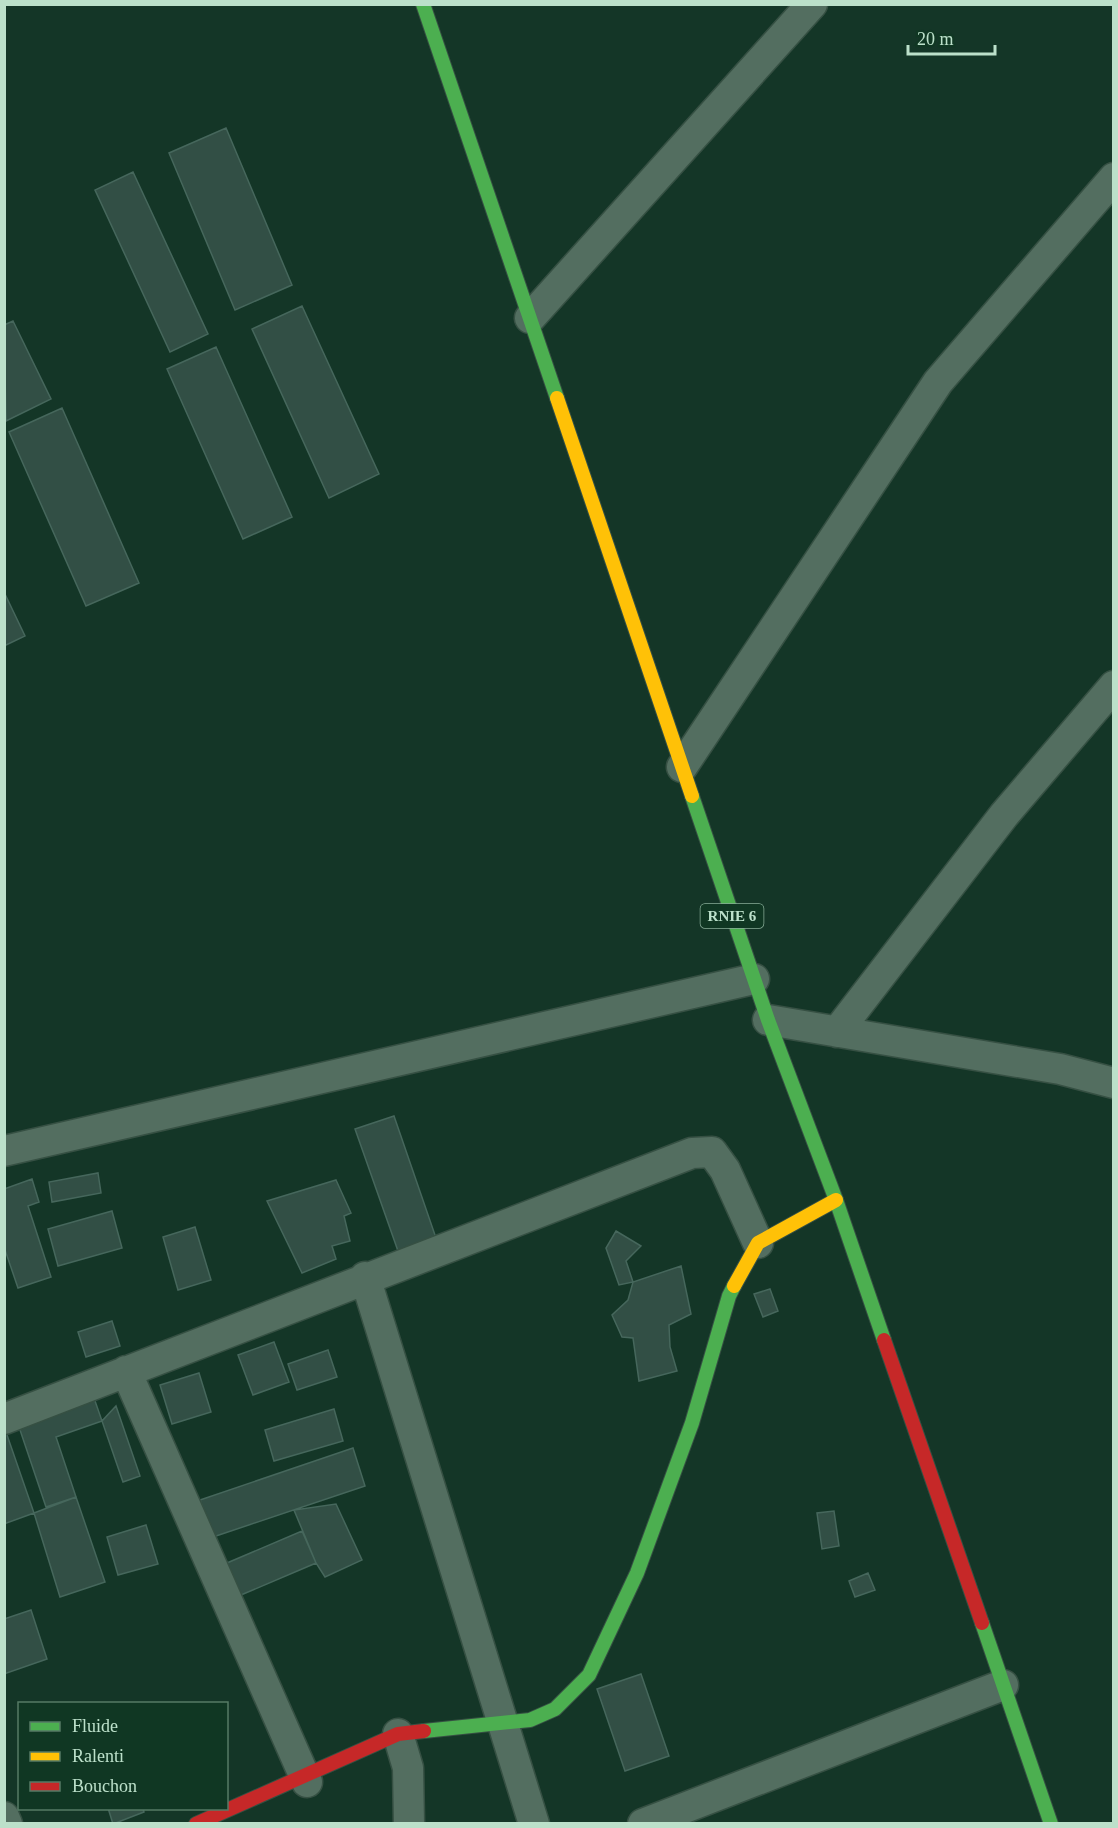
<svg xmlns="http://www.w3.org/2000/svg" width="1118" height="1828" font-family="'Times New Roman',serif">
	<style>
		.building { fill: #324f45; stroke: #46675c; stroke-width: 1.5 }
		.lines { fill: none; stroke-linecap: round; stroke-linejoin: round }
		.street-casing { stroke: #365043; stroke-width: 33 }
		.fast-casing { stroke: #365043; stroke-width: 16 }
		.slow-casing { stroke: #365043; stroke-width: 16 }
		.jam-casing { stroke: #365043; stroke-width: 16 }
		.street { stroke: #536e60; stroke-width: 30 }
		.fast { stroke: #4caf50; stroke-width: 14 }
		.slow { stroke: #ffc107; stroke-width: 14 }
		.jam { stroke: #c62828; stroke-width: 14 }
		.labels { text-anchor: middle; stroke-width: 4.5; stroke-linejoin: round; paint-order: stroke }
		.shield { fill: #103723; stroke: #88ad98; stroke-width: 1.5 }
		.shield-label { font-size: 15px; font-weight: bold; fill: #bce0ca }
	</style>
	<rect width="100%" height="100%" fill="#143627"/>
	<path class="building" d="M 226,128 L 292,285 L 235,310 L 169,153 Z
		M 133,172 L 208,334 L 170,352 L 95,190 Z
		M 302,306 L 379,474 L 329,498 L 252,329 Z
		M 13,321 L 51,399 L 6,421 L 4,325 Z
		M 216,347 L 292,517 L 243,539 L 167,369 Z
		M 62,408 L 139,583 L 86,606 L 9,432 Z
		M 4,592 L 25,636 L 4,646 Z
		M 394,1116 L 436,1238 L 398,1251 L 355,1129 Z
		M 98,1173 L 101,1193 L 52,1202 L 49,1182 Z
		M 32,1179 L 39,1202 L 28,1206 L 51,1277 L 18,1288 L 4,1247 L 4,1189 Z
		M 336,1180 L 351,1213 L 344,1216 L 350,1241 L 332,1246 L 336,1259 L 302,1273 L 267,1201 Z
		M 112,1211 L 122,1248 L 58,1266 L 48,1229 Z
		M 195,1227 L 211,1280 L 178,1290 L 163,1237 Z
		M 616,1231 L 641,1246 L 626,1261 L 633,1282 L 619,1285 L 606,1248 Z
		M 681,1266 L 691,1314 L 669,1325 L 670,1347 L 677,1371 L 639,1381 L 633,1338 L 622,1337 L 612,1315 L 628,1300 L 633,1282 Z
		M 770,1289 L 778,1311 L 763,1317 L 754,1294 Z
		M 112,1321 L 120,1346 L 86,1357 L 78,1332 Z
		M 274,1342 L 289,1382 L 253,1395 L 238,1355 Z
		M 328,1350 L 337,1377 L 297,1390 L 288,1364 Z
		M 199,1373 L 211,1412 L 172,1424 L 160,1385 Z
		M 94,1398 L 102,1421 L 56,1437 L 76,1497 L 46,1507 L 18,1424 Z
		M 116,1406 L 140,1476 L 123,1482 L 102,1421 Z
		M 334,1409 L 343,1441 L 274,1461 L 265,1430 Z
		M 6,1432 L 34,1513 L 4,1524 L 4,1433 Z
		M 353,1448 L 365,1486 L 213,1537 L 200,1500 Z
		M 76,1497 L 105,1582 L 60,1597 L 34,1513 Z
		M 336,1504 L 362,1560 L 325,1577 L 316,1563 L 294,1510 Z
		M 834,1511 L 839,1546 L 822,1549 L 817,1513 Z
		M 146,1525 L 158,1564 L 118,1575 L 107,1537 Z
		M 302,1531 L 316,1563 L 241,1595 L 227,1563 Z
		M 868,1573 L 875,1590 L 855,1597 L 849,1581 Z
		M 31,1610 L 47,1659 L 4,1674 L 4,1619 Z
		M 641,1674 L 669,1756 L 625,1771 L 597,1689 Z
		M 108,1808 L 143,1808 L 144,1812 L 113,1824 Z"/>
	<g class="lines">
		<g class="street-casing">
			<path id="street" d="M 530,318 L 812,4
				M 682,767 L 938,382 L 1114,178
				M 768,1020 L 1060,1069 L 1114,1083
				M 837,1032 L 1004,815 L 1114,686
				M 4,1151 L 754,979
				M 365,1277 L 534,1824
				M 126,1371 L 307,1782
				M 4,1419 L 692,1153 L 712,1152 L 725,1170 L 758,1243
				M 398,1734 L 408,1768 L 409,1824
				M 4,1817 L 7,1824
				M 643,1824 L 1003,1685"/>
		</g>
		<g class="fast-casing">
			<path id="fast" d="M 423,4 L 557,398
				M 692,796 L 768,1020 L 836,1200 L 884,1340
				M 982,1623 L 1051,1824
				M 424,1731 L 530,1720 L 555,1709 L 589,1675 L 637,1573 L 692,1423 L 729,1296 L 734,1286"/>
		</g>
		<g class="slow-casing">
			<path id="slow" d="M 557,398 L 692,796
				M 734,1286 L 758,1243 L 836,1200"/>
		</g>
		<g class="jam-casing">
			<path id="jam" d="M 884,1340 L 982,1623
				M 196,1824 L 398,1734 L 424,1731"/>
		</g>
		<use href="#street" class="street"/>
		<use href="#fast" class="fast"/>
		<use href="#slow" class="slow"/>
		<use href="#jam" class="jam"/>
	</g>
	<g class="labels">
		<rect class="shield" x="700.5" y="904" width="63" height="24" rx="4.5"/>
		<g class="shield-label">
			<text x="732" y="921">RNIE 6</text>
		</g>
	</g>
	<rect width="1118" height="1828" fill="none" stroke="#bce0ca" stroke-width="12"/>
	<rect x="18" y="1702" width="210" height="108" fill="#103723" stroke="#557b66" stroke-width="1.5"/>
	<rect x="30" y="1722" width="30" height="9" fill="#4caf50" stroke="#557b66" stroke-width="1.5"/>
	<text x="72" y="1732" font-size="18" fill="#bce0ca">Fluide</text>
	<rect x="30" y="1752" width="30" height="9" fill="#ffc107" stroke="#557b66" stroke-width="1.5"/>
	<text x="72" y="1762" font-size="18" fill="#bce0ca">Ralenti</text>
	<rect x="30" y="1782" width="30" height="9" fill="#c62828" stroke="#557b66" stroke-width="1.5"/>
	<text x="72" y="1792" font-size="18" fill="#bce0ca">Bouchon</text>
	<path d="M908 45v9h87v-9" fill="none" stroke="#bce0ca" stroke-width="3"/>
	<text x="917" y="45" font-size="18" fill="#bce0ca" stroke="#103723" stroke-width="4.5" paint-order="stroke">20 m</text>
</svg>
